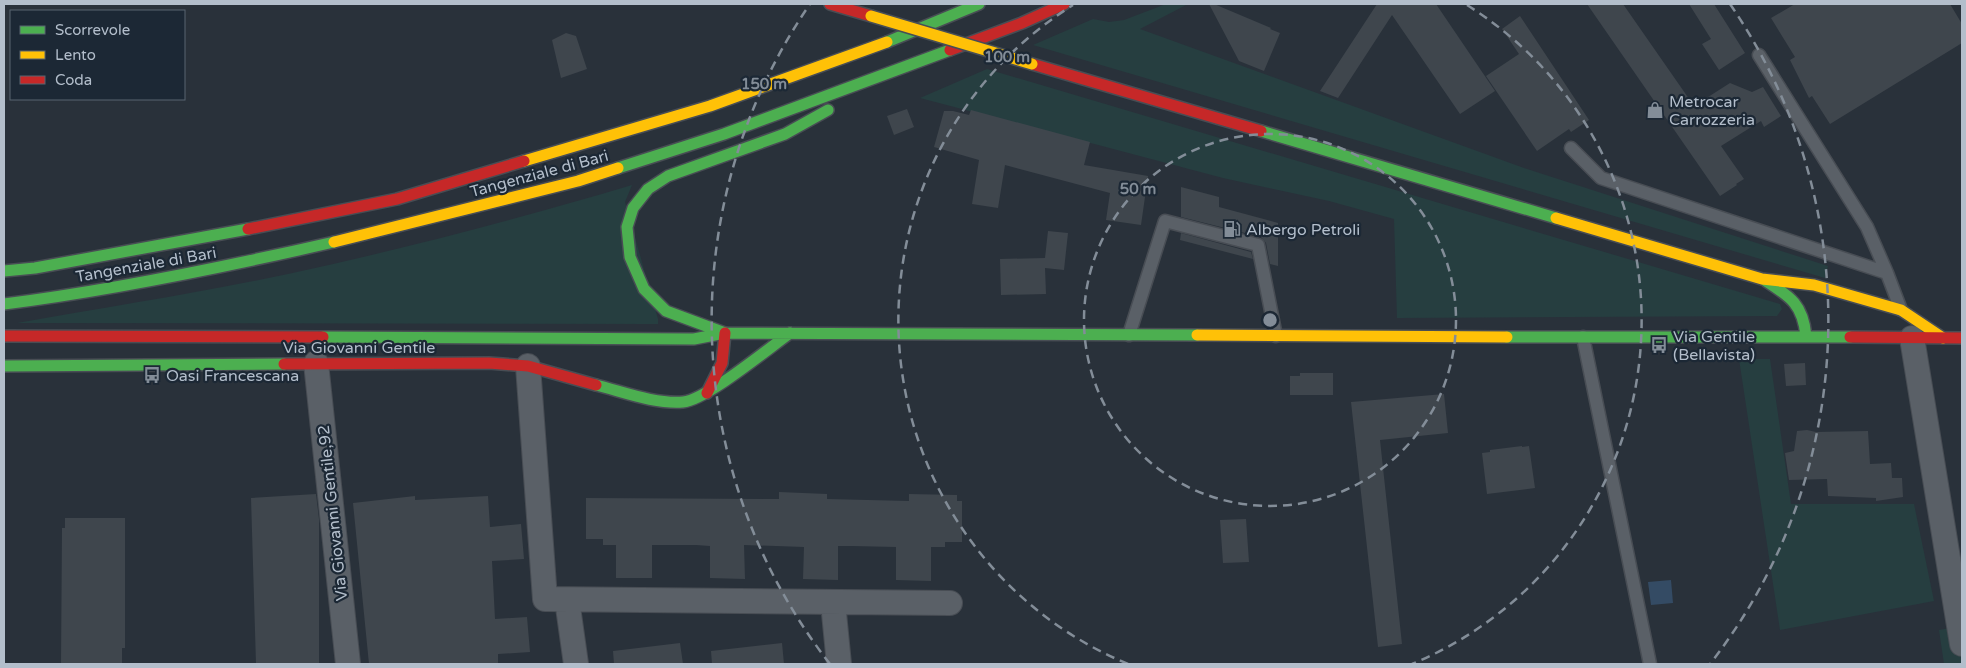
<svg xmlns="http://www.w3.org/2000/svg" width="1966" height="668" font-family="'Varela Round',sans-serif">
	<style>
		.green { fill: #263e40 }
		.water { fill: #344b64 }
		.building { fill: #3f464d }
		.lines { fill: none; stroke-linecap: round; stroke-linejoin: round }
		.lane-casing { stroke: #484d54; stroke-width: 15 }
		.street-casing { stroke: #484d54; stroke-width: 26 }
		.fast-casing { stroke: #484d54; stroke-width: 14 }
		.slow-casing { stroke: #484d54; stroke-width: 14 }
		.jam-casing { stroke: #484d54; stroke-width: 14 }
		.lane { stroke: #5a6067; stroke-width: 12 }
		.street { stroke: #5a6067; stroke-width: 24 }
		.fast { stroke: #4caf50; stroke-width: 11 }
		.slow { stroke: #ffc107; stroke-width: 11 }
		.jam { stroke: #c62828; stroke-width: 11 }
		.slow-bridge-casing { stroke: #474e56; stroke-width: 14; stroke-linecap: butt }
		.slow-bridge { stroke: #ffc107; stroke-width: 11 }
		.ring { fill: none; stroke: #838d98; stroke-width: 2.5; stroke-dasharray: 9 6 }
		.labels { text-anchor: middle; stroke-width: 4.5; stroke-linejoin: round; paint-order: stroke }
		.poi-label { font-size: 16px; fill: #b3becb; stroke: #1c2835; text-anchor: start }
		.street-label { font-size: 16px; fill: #b3becb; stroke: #1c2835 }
		.centre { fill: #838d98; stroke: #1c2835; stroke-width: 2.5 }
		.ring-label { font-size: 15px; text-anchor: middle; font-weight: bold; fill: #838d98; stroke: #1c2835; stroke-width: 4.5; stroke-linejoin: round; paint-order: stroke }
	</style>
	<rect width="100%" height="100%" fill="#29313a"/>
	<path class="green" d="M 1166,4 L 1188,4 L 1140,29 L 1524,168 L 1828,266 L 1825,278 L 1033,45 L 1093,19 L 1109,22 L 1124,20 Z
		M 987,69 L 1780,304 L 1782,309 L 1777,316 L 1774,316 L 1397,318 L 1394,219 L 1329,201 L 1223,178 L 920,98 Z
		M 632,185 L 625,202 L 658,319 L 658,324 L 17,323 C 108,307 199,293 288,274 C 404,249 518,219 632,185 Z
		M 1739,359 L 1770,359 L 1791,504 L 1914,504 L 1934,601 L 1780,630 Z
		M 1962,626 L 1962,664 L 1944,664 L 1939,630 Z"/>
	<path class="water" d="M 1671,580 L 1673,603 L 1651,605 L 1648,582 Z"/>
	<path class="building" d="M 1209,4 L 1214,4 L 1271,28 L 1270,29 L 1280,33 L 1264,71 L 1239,61 Z
		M 1377,4 L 1436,4 L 1495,91 L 1460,114 L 1392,15 L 1338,98 L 1320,91 Z
		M 1587,4 L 1623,4 L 1694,106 L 1730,83 L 1752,92 L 1763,87 L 1781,116 L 1764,127 L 1761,121 L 1721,146 L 1744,179 L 1736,184 L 1737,185 L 1720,196 Z
		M 1689,4 L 1714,4 L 1745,53 L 1719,70 L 1702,44 L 1711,39 Z
		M 1795,4 L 1950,4 L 1962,24 L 1962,43 L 1830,124 L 1812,96 L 1809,98 L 1790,60 L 1795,57 L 1771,18 Z
		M 1520,16 L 1589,120 L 1571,132 L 1569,129 L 1537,151 L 1486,76 L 1519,54 L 1502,29 Z
		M 566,33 L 576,36 L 587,69 L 561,78 L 552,40 Z
		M 907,109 L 914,127 L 894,135 L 887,116 Z
		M 971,110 L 1090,142 L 1084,165 L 1148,176 L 1141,225 L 1106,220 L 1110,193 L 1005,165 L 998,208 L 972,204 L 979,160 L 934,147 L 944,111 L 953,111 L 969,115 Z
		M 1181,187 L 1219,197 L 1219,207 L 1278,223 L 1278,266 L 1270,264 L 1266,243 L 1261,237 L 1181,217 Z
		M 1048,231 L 1068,233 L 1064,270 L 1045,268 L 1046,294 L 1001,295 L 1000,259 L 1045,258 Z
		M 1181,233 L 1251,252 L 1253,259 L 1180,240 Z
		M 1805,363 L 1806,385 L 1786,386 L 1784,364 Z
		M 1300,373 L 1333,373 L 1333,395 L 1290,395 L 1290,376 L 1300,376 Z
		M 1444,394 L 1448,433 L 1380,440 L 1402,644 L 1378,647 L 1351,402 Z
		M 1807,430 L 1816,432 L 1868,431 L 1870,464 L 1891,463 L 1892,478 L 1902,478 L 1903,497 L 1876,501 L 1876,498 L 1828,496 L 1827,479 L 1789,480 L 1785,453 L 1794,451 L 1797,431 Z
		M 1522,446 L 1522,447 L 1529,446 L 1535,488 L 1487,494 L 1482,453 L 1490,452 L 1490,450 Z
		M 779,492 L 827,494 L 827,499 L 909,501 L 909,494 L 957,495 L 957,501 L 962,501 L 962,542 L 945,542 L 945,547 L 931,547 L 931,581 L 896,580 L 896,547 L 852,546 L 838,546 L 838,580 L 803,579 L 804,547 L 744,545 L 745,579 L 710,578 L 710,546 L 696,545 L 652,545 L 652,578 L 616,578 L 616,545 L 603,545 L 603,539 L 586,539 L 586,498 L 779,499 Z
		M 316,494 L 319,519 L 319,664 L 256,664 L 251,498 Z
		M 415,496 L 415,500 L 488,496 L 490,527 L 521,524 L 524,559 L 492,561 L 495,619 L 527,617 L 530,652 L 498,654 L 498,664 L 369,664 L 353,503 Z
		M 65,518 L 125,518 L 125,648 L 122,648 L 122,664 L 61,664 L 62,528 L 65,528 Z
		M 1246,519 L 1249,562 L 1223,563 L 1220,520 Z
		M 680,643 L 683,664 L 614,664 L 613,651 Z
		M 782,643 L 784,664 L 712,664 L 711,651 Z"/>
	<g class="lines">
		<g class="lane-casing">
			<path id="lane" d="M 1759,55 L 1867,227 L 1887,273
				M 1571,148 L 1601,178 L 1887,273 L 1901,310
				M 1129,335 L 1165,221 L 1258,245 L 1276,336
				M 1583,337 L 1650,664"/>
		</g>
		<g class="street-casing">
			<path id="street" d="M 1912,338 L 1962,644
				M 316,363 L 348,664
				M 528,366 L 545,599 L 950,603
				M 567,600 L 576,664
				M 833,603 L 839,664"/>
		</g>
		<g class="fast-casing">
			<path id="fast" d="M 887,42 L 979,4
				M 1261,131 L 1556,218
				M 618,168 L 724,134 L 950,50
				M 4,271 L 35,268 L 248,229
				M 1766,281 C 1791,297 1803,305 1806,336
				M 4,304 C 115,290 225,267 334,242
				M 725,333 L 1197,335
				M 725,333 L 666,311 L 644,289 L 630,257 L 627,227 L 633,208 L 648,189 L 668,176 L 785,134 L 828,110
				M 323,337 L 694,339 L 725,333
				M 1507,337 L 1850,337
				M 4,366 L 284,364
				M 596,385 C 624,392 654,404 683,402 C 706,400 769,348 790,333"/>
		</g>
		<g class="slow-casing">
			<path id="slow" d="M 524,161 L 710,106 L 887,42
				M 1556,218 L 1762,279 L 1814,285 L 1901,310 L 1943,338
				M 334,242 L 578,181 L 618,168
				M 1197,335 L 1507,337"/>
		</g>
		<g class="jam-casing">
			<path id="jam" d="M 830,4 L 871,16
				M 950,50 L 1022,23 L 1064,4
				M 1032,64 L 1261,131
				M 248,229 L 397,199 L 524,161
				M 4,336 L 323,337
				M 1850,337 L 1962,338
				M 284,364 L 489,363 L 528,366 L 596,385
				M 707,393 L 722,363 L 725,333"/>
		</g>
		<use href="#lane" class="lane"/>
		<use href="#street" class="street"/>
		<use href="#fast" class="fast"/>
		<use href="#slow" class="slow"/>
		<use href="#jam" class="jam"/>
		<g class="slow-bridge-casing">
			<path id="slow-bridge" d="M 871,16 L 1032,64"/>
		</g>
		<use href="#slow-bridge" class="slow-bridge"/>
	</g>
	<g class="ring">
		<circle cx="1270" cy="320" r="186"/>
		<path d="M1128 664A372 372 0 0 1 1073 5M1467 5A372 372 0 0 1 1412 664"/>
		<path d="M830 664A558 558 0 0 1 810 4M1730 4A558 558 0 0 1 1710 664"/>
	</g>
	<defs>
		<g id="shop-bare" transform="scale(1.35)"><path d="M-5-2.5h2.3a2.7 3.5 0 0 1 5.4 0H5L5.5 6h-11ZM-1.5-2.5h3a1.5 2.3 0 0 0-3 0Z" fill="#838d98" stroke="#1c2835" stroke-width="2.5" paint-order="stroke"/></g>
		<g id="fuel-bare" transform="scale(1.35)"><path d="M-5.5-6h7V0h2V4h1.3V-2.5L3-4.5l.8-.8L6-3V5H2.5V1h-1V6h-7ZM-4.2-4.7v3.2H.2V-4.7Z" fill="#838d98" stroke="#1c2835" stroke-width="2.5" paint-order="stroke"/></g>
		<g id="bus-bare" transform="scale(1.35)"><path d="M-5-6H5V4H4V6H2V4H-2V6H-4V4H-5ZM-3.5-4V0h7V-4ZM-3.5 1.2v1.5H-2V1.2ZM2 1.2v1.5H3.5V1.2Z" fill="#838d98" stroke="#1c2835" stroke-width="2.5" paint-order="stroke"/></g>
	</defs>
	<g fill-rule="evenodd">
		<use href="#shop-bare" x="1655" y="110"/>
		<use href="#fuel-bare" x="1232" y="229"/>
		<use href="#bus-bare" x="1659" y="345"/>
		<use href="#bus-bare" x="152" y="375"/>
	</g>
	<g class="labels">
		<g class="poi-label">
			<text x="1669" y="107">Metrocar<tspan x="1669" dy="18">Carrozzeria</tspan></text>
			<text x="1246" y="235">Albergo Petroli</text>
			<text x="1673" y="342">Via Gentile<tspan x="1673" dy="18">(Bellavista)</tspan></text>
			<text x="166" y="381">Oasi Francescana</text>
		</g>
		<g class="street-label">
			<text transform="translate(539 173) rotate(-15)" y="6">Tangenziale di Bari</text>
			<text transform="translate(146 264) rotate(-10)" y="6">Tangenziale di Bari</text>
			<text x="359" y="353">Via Giovanni Gentile</text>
			<text transform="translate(332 513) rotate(-96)" y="6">Via Giovanni Gentile,92</text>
		</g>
	</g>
	<circle cx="1270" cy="320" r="8" class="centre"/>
	<g class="ring-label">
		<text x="1007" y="62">100 m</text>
		<text x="764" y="89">150 m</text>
		<text x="1138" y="194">50 m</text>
	</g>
	<rect width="1966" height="668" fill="none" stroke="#b3becb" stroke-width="10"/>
	<rect x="10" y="10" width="175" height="90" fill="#1c2835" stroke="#586471"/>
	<rect x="20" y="26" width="25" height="8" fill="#4caf50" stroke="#586471"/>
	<text x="55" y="35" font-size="15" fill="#b3becb">Scorrevole</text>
	<rect x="20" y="51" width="25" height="8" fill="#ffc107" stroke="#586471"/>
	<text x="55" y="60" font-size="15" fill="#b3becb">Lento</text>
	<rect x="20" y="76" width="25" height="8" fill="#c62828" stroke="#586471"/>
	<text x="55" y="85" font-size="15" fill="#b3becb">Coda</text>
</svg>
